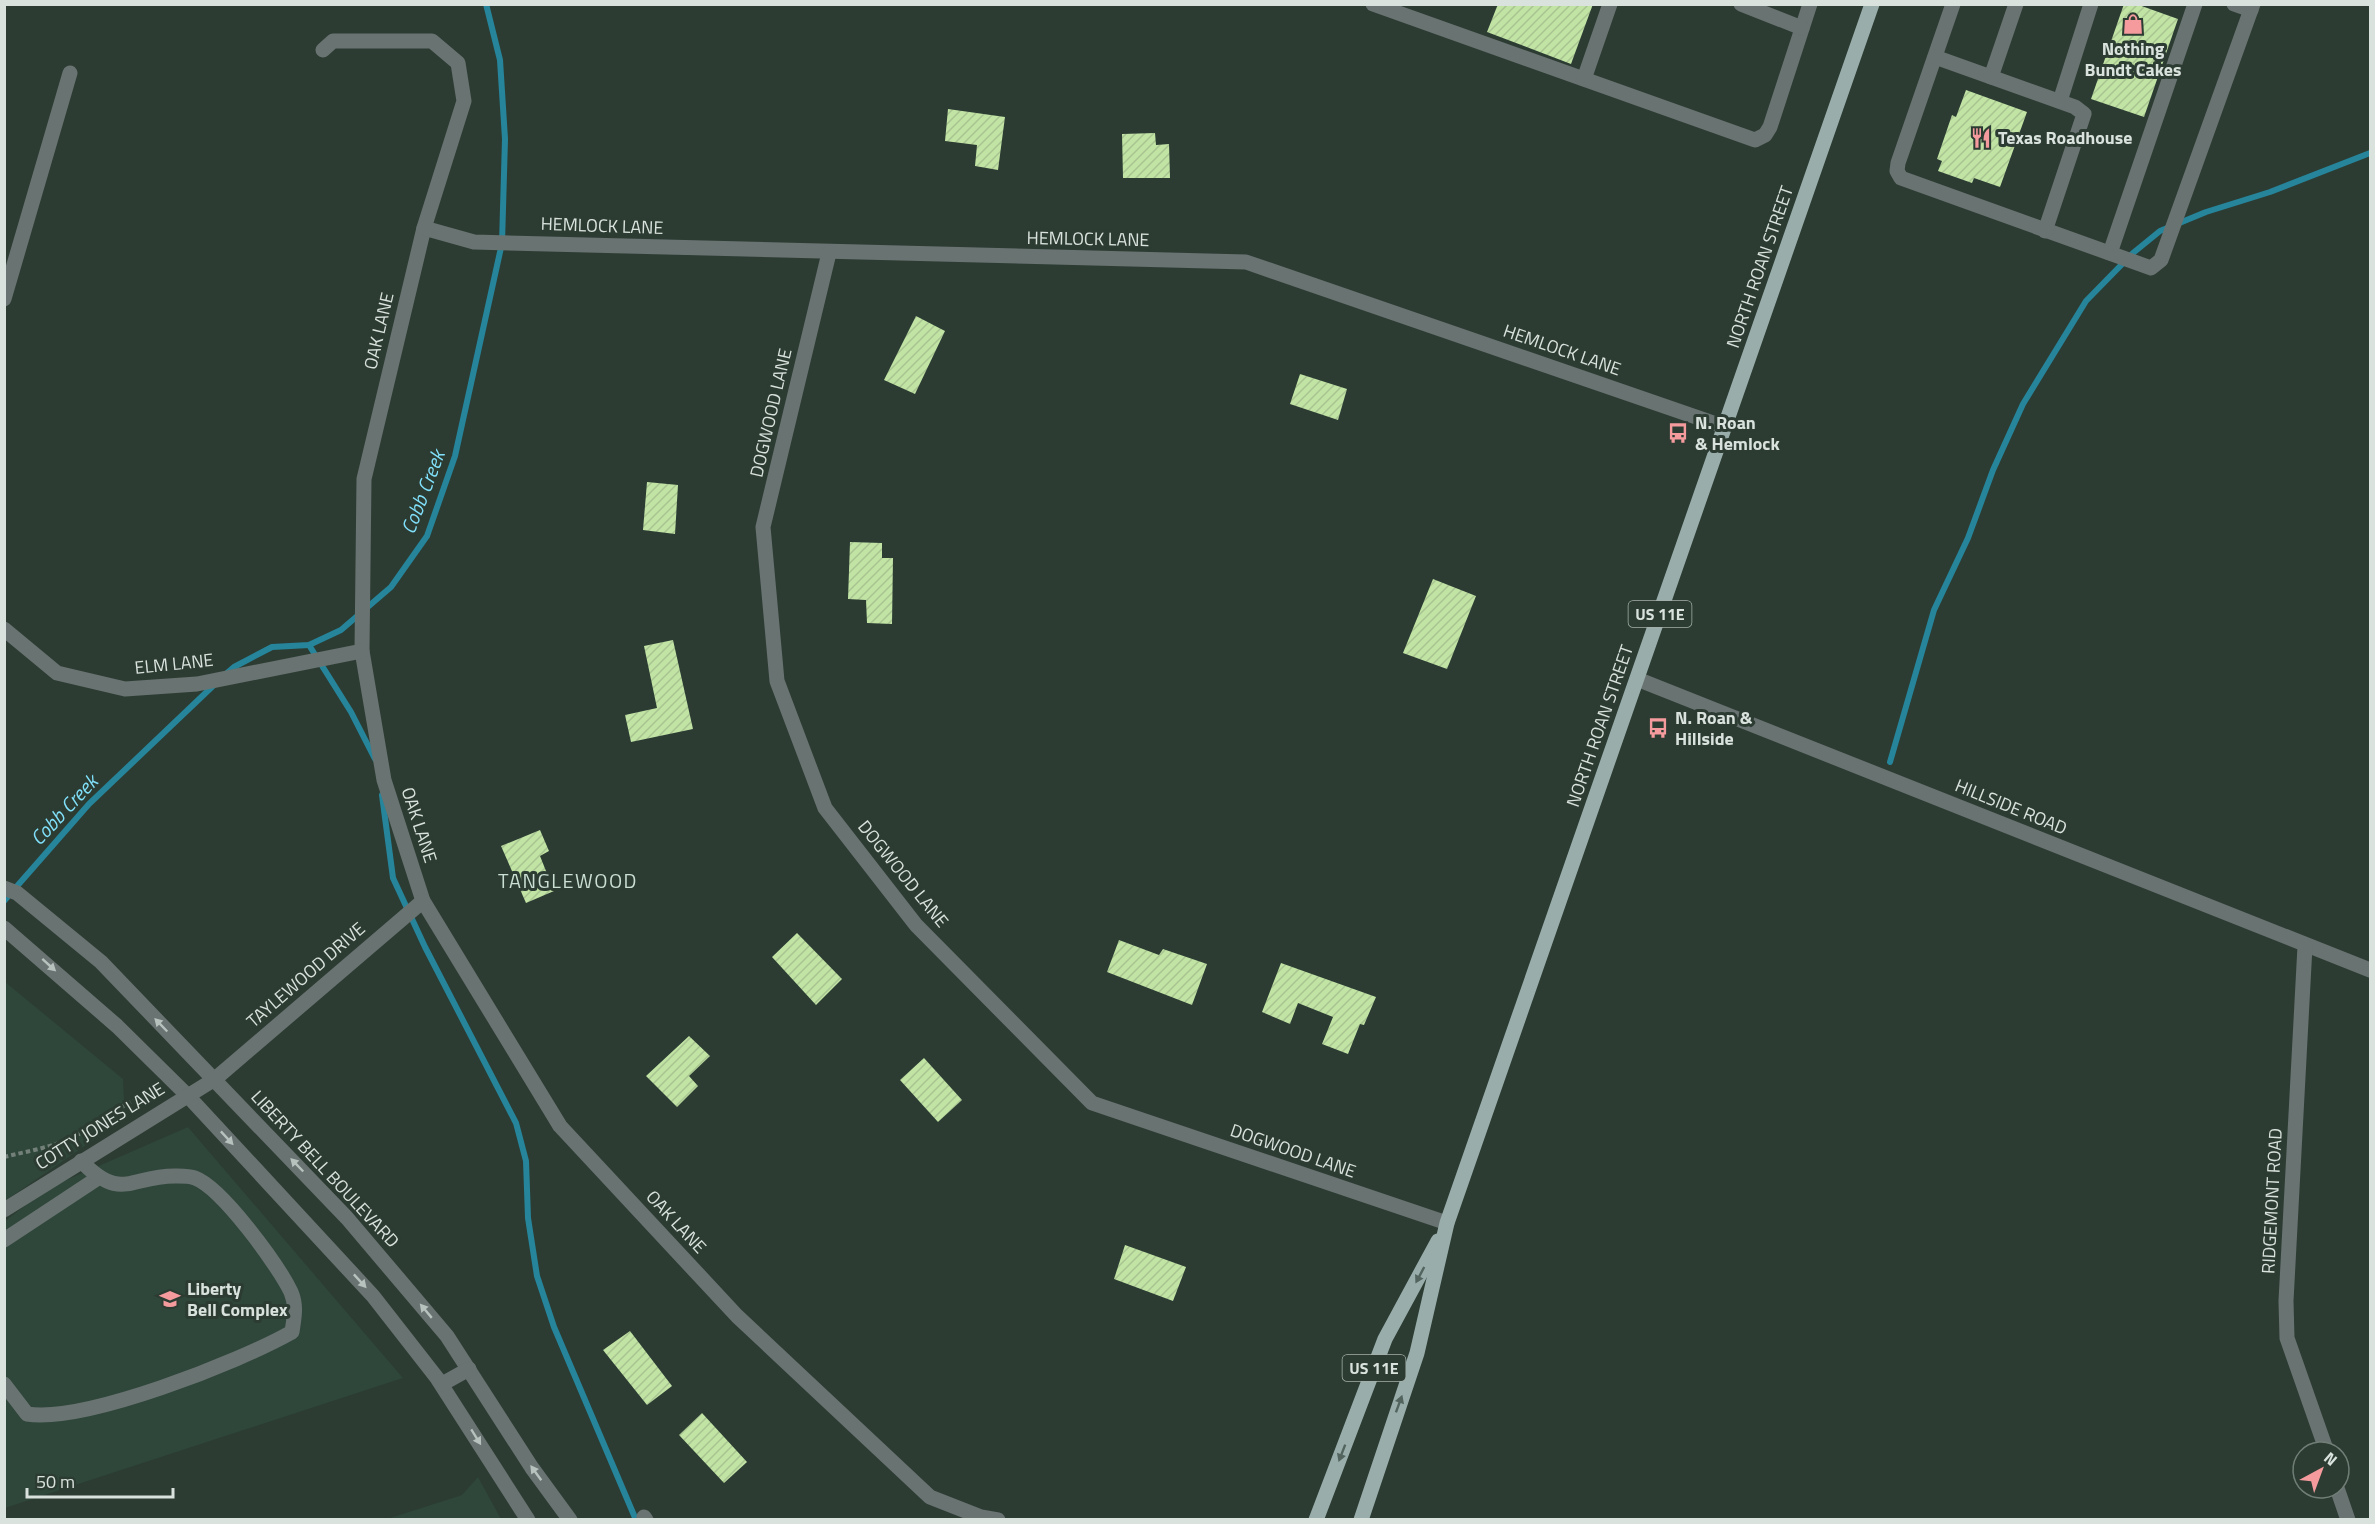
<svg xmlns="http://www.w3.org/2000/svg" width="2375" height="1524" font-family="'Titillium Web',sans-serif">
<defs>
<pattern id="building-hatch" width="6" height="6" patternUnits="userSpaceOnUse" patternTransform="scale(1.5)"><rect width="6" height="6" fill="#c1e4a5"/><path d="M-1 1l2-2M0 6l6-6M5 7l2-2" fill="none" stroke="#a7c491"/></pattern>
</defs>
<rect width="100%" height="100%" fill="#2c3c33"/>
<g fill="#2f463a">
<path d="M4,981L123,1079L125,1118L5,1201Z"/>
<path d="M188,1127L403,1378L5,1508V1221L48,1188Z"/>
<path d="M478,1477L501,1519H387L462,1495Z"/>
</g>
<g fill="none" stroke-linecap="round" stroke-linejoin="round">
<g stroke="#26859b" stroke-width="6">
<path d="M309,645L351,712L375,759"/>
<path d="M227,673L234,667L272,647L309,645L341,630L391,587L427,536L455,456L502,243L505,139L500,60L486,4"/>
<path d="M1890,762L1934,610L1968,538L1993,470L2023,404L2086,301L2133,253L2160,231L2206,212L2270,192L2370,153"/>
<path d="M382,795L393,878L425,947L516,1123L526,1161L528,1218L537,1276L554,1327L636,1520"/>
<path d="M4,901L89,804L215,684"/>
</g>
</g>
<g fill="url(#building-hatch)">
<path d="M1498,4H1593L1571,64L1487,32Z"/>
<path d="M2124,4H2136L2178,19L2144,117L2091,99Z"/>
<path d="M1966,90L2027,112L2000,187L1974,178L1972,183L1938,171L1942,161L1937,159L1952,115L1956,117Z"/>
<path d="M948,109L1005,117L998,170L975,166L977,145L945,141Z"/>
<path d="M1155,133L1156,145L1169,144L1170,178H1123L1122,134Z"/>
<path d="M916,316L945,331L915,394L884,380Z"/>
<path d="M1300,374L1347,389L1338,420L1290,404Z"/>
<path d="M647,482L678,485L675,534L643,530Z"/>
<path d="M850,542L882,543V558H893L892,624L867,623L866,600L848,599Z"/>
<path d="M1433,579L1476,596L1447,669L1403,653Z"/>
<path d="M673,640L693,729L631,742L625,715L657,708L644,646Z"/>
<path d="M540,830L549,851L540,856L554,891L526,903L501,846Z"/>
<path d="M797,933L842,979L816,1005L772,957Z"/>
<path d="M1119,940L1159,955L1163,949L1207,964L1192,1005L1107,972Z"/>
<path d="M1281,963L1376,997L1364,1025L1360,1024L1348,1054L1322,1044L1333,1017L1298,1003L1290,1024L1262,1012Z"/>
<path d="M689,1036L710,1056L689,1076L698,1086L677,1107L646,1076Z"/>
<path d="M924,1058L962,1100L938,1122L900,1080Z"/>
<path d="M1125,1245L1186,1267L1173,1301L1114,1279Z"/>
<path d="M630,1331L672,1386L647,1405L603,1350Z"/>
<path d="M702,1413L747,1462L724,1483L679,1435Z"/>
</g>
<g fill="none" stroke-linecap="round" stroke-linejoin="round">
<path stroke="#738079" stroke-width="4" stroke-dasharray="4.5 3" stroke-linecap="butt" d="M4,1157C28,1151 55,1147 77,1135C98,1123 116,1109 138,1098"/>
<g stroke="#697372" stroke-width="15">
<path d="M1373,4L1755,140L1765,135L1770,127L1810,4"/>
<path d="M1741,4L1802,28"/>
<path d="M1953,4L1898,163L1897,171L1901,178L2151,268L2161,260L2253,4"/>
<path d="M2234,4L2251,10"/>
<path d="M323,50L333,41H432L458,63L464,101L424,228L364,479L362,651L384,780L423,901L560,1126L737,1316L930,1497L981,1517L998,1520"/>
<path d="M1935,57L2075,107L2084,114L2045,231"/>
<path d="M1991,77L2016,4"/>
<path d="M1584,79L1610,4"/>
<path d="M2060,101L2091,4"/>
<path d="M424,228L474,242L1246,262L1725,427"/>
<path d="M829,253L763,527L777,681L825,808L916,925L1092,1103L1447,1223"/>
<path d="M2110,253L2195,4"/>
<path d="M4,299L70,73"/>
<path d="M4,629L57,673L125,689L197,684L362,651"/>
<path d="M1637,679L2370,970"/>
<path d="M4,888L17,893L101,962L347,1218L447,1336L532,1468L570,1520"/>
<path d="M4,928L117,1026L187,1095L373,1296L437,1378L528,1520"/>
<path d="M2305,946L2286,1301L2287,1338L2327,1452"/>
<path d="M4,1210L215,1079L423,901"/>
<path d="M4,1240L98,1178"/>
<path d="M4,1384L27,1414C85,1423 239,1362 292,1332C294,1318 297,1306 291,1292C278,1265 222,1188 195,1178C190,1176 183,1176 177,1176C130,1175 122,1203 81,1161"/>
<path d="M442,1384L469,1369"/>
<path d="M2337,1488L2348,1520"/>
<path d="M644,1517L646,1520"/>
</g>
<g stroke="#99adab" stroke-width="15">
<path d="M1316,1520L1385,1339L1438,1241"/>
<path d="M1361,1520L1417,1353L1447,1223L1872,4"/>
</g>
</g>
<defs><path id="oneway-solid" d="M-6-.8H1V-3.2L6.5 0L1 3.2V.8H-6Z" transform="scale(1.5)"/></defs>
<g fill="#b7c1bd">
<use href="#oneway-solid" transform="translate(49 965) rotate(42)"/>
<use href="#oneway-solid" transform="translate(161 1025) rotate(-134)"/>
<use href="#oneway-solid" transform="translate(227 1138) rotate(47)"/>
<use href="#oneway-solid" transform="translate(297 1165) rotate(-134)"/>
<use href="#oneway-solid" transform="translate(360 1281) rotate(47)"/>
<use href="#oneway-solid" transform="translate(426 1311) rotate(-130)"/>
<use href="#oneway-solid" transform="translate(476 1437) rotate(58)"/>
<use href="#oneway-solid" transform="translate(536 1473) rotate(-126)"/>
</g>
<g fill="#52645d">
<use href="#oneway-solid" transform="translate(1420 1275) rotate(118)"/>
<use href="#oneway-solid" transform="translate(1399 1404) rotate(-70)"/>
<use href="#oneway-solid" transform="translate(1342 1453) rotate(111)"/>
</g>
<defs>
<g id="shop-bare" transform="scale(1.62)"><path d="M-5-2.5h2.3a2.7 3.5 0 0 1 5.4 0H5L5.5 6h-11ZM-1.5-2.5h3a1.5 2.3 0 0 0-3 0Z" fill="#f59b9d" stroke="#2c3c33" stroke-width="2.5" paint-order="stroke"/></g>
<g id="restaurant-bare" transform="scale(1.62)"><path d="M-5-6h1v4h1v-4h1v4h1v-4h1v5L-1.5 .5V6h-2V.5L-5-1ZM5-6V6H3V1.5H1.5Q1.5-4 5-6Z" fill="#f59b9d" stroke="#2c3c33" stroke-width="2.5" paint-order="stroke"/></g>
<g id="bus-bare" transform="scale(1.62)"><path d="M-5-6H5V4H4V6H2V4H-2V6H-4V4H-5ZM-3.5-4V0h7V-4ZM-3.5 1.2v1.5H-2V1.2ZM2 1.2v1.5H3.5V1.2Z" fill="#f59b9d" stroke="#2c3c33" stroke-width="2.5" paint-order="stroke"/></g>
<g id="school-bare" transform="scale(1.62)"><path d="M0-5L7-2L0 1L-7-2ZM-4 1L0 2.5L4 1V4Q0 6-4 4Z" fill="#f59b9d" stroke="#2c3c33" stroke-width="2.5" paint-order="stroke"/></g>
</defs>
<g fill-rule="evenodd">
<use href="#shop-bare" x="2133" y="24"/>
<use href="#restaurant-bare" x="1981" y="138"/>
<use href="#bus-bare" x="1678" y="433"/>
<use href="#bus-bare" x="1658" y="728"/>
<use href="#school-bare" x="170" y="1299"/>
</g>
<g text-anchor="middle" stroke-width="6" stroke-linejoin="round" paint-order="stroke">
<g fill="#2c3c33" stroke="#a5b0aa" stroke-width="1.5">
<rect x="1628.5" y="601" width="63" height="26" rx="4.5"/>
<rect x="1342.5" y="1355" width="63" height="26" rx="4.5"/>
</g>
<g font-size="16" font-weight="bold" fill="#d9e2dd">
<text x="1660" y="620">US 11E</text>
<text x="1374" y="1374">US 11E</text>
</g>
<g font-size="18" font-weight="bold" fill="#d9e2dd" stroke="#2c3c33" text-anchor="start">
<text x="2133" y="55" text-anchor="middle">Nothing<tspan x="2133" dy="21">Bundt Cakes</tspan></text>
<text x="1998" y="144">Texas Roadhouse</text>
<text x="1695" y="429">N. Roan<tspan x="1695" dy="21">&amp; Hemlock</tspan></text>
<text x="1675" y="724">N. Roan &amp;<tspan x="1675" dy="21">Hillside</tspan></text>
<text x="187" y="1295">Liberty<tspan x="187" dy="21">Bell Complex</tspan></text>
</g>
<g font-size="18" fill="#d9e2dd" stroke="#2c3c33">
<text transform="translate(602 226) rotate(2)" y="6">HEMLOCK LANE</text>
<text transform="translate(1088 239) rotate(1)" y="6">HEMLOCK LANE</text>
<text transform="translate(1760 267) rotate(-71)" y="6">NORTH ROAN STREET</text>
<text transform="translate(379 331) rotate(-77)" y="6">OAK LANE</text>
<text transform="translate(1562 350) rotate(19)" y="6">HEMLOCK LANE</text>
<text transform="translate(771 413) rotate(-77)" y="6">DOGWOOD LANE</text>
<text transform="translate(174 664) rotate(-6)" y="6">ELM LANE</text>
<text transform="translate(1600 726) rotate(-71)" y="6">NORTH ROAN STREET</text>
<text transform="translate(2011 807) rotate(22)" y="6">HILLSIDE ROAD</text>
<text transform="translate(419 825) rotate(72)" y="6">OAK LANE</text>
<text transform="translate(903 874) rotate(51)" y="6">DOGWOOD LANE</text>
<text transform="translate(306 975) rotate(-41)" y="6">TAYLEWOOD DRIVE</text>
<text transform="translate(100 1126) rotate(-32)" y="6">COTTY JONES LANE</text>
<text transform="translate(1293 1151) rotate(19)" y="6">DOGWOOD LANE</text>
<text transform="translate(325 1169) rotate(47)" y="6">LIBERTY BELL BOULEVARD</text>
<text transform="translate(2272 1201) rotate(-87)" y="6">RIDGEMONT ROAD</text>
<text transform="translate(676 1222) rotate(47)" y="6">OAK LANE</text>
</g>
<g font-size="20" font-style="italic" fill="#80dff9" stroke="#2c3c33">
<text transform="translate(423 492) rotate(-69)" y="7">Cobb Creek</text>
<text transform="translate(64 810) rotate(-47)" y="7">Cobb Creek</text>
</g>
<g font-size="20" letter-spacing="1.5" fill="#cbdfd3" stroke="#2c3c33">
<text x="568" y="888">TANGLEWOOD</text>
</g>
</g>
<rect width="2375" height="1524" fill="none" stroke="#d9e2dd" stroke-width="12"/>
<g transform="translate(2321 1470) rotate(41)"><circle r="28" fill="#2c3c33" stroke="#717e77" stroke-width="1.5"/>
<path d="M0-4.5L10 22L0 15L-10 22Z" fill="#f59b9d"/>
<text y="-9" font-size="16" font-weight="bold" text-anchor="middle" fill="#d9e2dd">N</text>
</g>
<path d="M27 1488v9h146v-9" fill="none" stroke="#d9e2dd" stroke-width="3"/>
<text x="36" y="1488" font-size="18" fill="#d9e2dd" stroke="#2c3c33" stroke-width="4.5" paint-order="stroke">50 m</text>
</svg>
